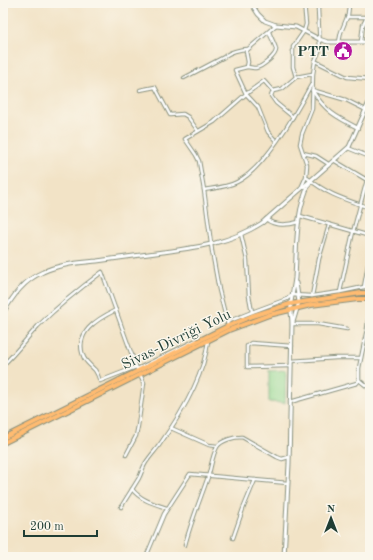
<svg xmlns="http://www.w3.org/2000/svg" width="373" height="560" font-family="'Old Standard TT',serif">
<rect width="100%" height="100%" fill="#fbf7ec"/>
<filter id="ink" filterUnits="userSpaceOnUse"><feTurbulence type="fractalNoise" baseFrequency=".025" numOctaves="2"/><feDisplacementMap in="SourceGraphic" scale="8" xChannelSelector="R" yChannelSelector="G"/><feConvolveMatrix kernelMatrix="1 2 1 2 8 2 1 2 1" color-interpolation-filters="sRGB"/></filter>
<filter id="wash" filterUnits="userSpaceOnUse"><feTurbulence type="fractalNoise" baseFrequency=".012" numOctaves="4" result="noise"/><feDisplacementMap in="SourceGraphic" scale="16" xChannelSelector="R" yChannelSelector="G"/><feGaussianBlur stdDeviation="0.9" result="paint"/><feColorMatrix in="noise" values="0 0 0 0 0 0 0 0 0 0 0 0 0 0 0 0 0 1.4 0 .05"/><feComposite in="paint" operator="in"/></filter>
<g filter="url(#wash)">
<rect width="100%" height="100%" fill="#f2e3c6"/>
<path fill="#93d68e" stroke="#598a61" d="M286,370L285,403L269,402V371Z"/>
</g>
<g filter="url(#ink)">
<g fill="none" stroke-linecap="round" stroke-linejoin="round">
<g stroke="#88907d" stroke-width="4.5">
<g id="minor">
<path d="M347,17H367"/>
<path d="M276,25L246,51L248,62L247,67L235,70L246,94L258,107L268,132L276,141"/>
<path d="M339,42L341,32L348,15L349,6"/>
<path d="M361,42L363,25L369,13L370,3"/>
<path d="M315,61L347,77L370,79"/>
<path d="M247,67C249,67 253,68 256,68C262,67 277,55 276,49C276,47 270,35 269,32"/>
<path d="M296,77L293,67V47L304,31L306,24L304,3"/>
<path d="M184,78L224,57C229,52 240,49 248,49"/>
<path d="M140,90L155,87L170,115L183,114L188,117L198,131"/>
<path d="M312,90L346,100L370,112"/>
<path d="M312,90C325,111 336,117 358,128"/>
<path d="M293,117L276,103L271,96L273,91L282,89L296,77L312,74"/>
<path d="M348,148L370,157"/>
<path d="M303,153L316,156L330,165"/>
<path d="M335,161L367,180"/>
<path d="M306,177C328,195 344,199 370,208"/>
<path d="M301,188L306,177L307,165L300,144L302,134L312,109L313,74L315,61L320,49L318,9L320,3"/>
<path d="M204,190C216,188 227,187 237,182C265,168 296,113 311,85"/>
<path d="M300,216L370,236"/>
<path d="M266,219C275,227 288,225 299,222"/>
<path d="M241,234L247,260L249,296L252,312"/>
<path d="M364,287L370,254"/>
<path d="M340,292L353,232L368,176L370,173"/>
<path d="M312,296L319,259L329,225"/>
<path d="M116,310C97,319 73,333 84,358C87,363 91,366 95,370C97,373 99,378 100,381L136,367"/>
<path d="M227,322L252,312L287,299L292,295L312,296L340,292L364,287H370"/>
<path d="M292,324H318L347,329"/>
<path d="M228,326L219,290L212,251L204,190L199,161L196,155L185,139L214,122L246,94L264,81L273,91"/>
<path d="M291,361L336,358H361"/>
<path d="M3,365C16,353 26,339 38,326C58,306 79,289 102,272L137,369L196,340"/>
<path d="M291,366L247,367V346L251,343L292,346"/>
<path d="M359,380L370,389"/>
<path d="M290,402L357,383L359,380V368L367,329L370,304"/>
<path d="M171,428L209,445L217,446"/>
<path d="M126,455L136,436L138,426L144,383L140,374"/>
<path d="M132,489C140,500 155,504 167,508"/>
<path d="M121,507C127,497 133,488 139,478C142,472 143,466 147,461C151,455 156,450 160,444C180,416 204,377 208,341"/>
<path d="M233,538L243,509L255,480"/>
<path d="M185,545C191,522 200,500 208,477C211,468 212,456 217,447C221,440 235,437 242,437L277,457L282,459L289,457"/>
<path d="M146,557L164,514L190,474L288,483"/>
</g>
</g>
<g stroke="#88907d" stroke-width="5">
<g id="tertiary">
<path d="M251,3L258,14L265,21L276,25L296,27L319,39L328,42H370"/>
<path d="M3,313C13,296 24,280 43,272C59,264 79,263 97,261C119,258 141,255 163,252C200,247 230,243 262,223L349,147L370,100"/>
<path d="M293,322L299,302L296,283"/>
<path d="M284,557L289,464L292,324C292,317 290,309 291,303C292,294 294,287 295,278C297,246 295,212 310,182"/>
</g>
</g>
<g stroke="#88907d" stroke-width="6">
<g id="primary">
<path d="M3,438L228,326L252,316L290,304L361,293H370"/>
<path d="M3,443L229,330L269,315L311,305L358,299H370"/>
</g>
</g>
<use href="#minor" stroke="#fff" stroke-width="2.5"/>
<use href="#tertiary" stroke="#fff" stroke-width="3"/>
<use href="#primary" stroke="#ffbb71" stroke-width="4"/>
</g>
</g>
<defs>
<g id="civic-disc" transform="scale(1)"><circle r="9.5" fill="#b5179e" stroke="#fbf7ec"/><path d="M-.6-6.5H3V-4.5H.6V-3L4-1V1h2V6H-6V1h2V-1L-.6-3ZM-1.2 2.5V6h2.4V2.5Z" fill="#fff"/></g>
</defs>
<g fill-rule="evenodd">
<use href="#civic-disc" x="343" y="51"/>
</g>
<g text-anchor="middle" stroke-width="3" stroke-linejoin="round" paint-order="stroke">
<g font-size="15" font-weight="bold" fill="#1f3d34" stroke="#fbf7ec" text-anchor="end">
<text x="329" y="56">PTT</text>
</g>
<g font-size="15" fill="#1f3d34" stroke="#fbf7ec">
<text transform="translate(176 339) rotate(-26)" y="5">Sivas-Divriği Yolu</text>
</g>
</g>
<rect width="373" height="560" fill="none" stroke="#fbf7ec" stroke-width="16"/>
<g transform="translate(331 518)" stroke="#fbf7ec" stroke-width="3" paint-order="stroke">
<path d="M0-3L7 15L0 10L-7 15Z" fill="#1f3d34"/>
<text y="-6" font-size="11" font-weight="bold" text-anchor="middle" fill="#1f3d34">N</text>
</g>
<path d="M24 530v6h73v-6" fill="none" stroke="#1f3d34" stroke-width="2"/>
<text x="30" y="530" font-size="12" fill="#1f3d34" stroke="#fbf7ec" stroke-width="3" paint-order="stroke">200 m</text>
</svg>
